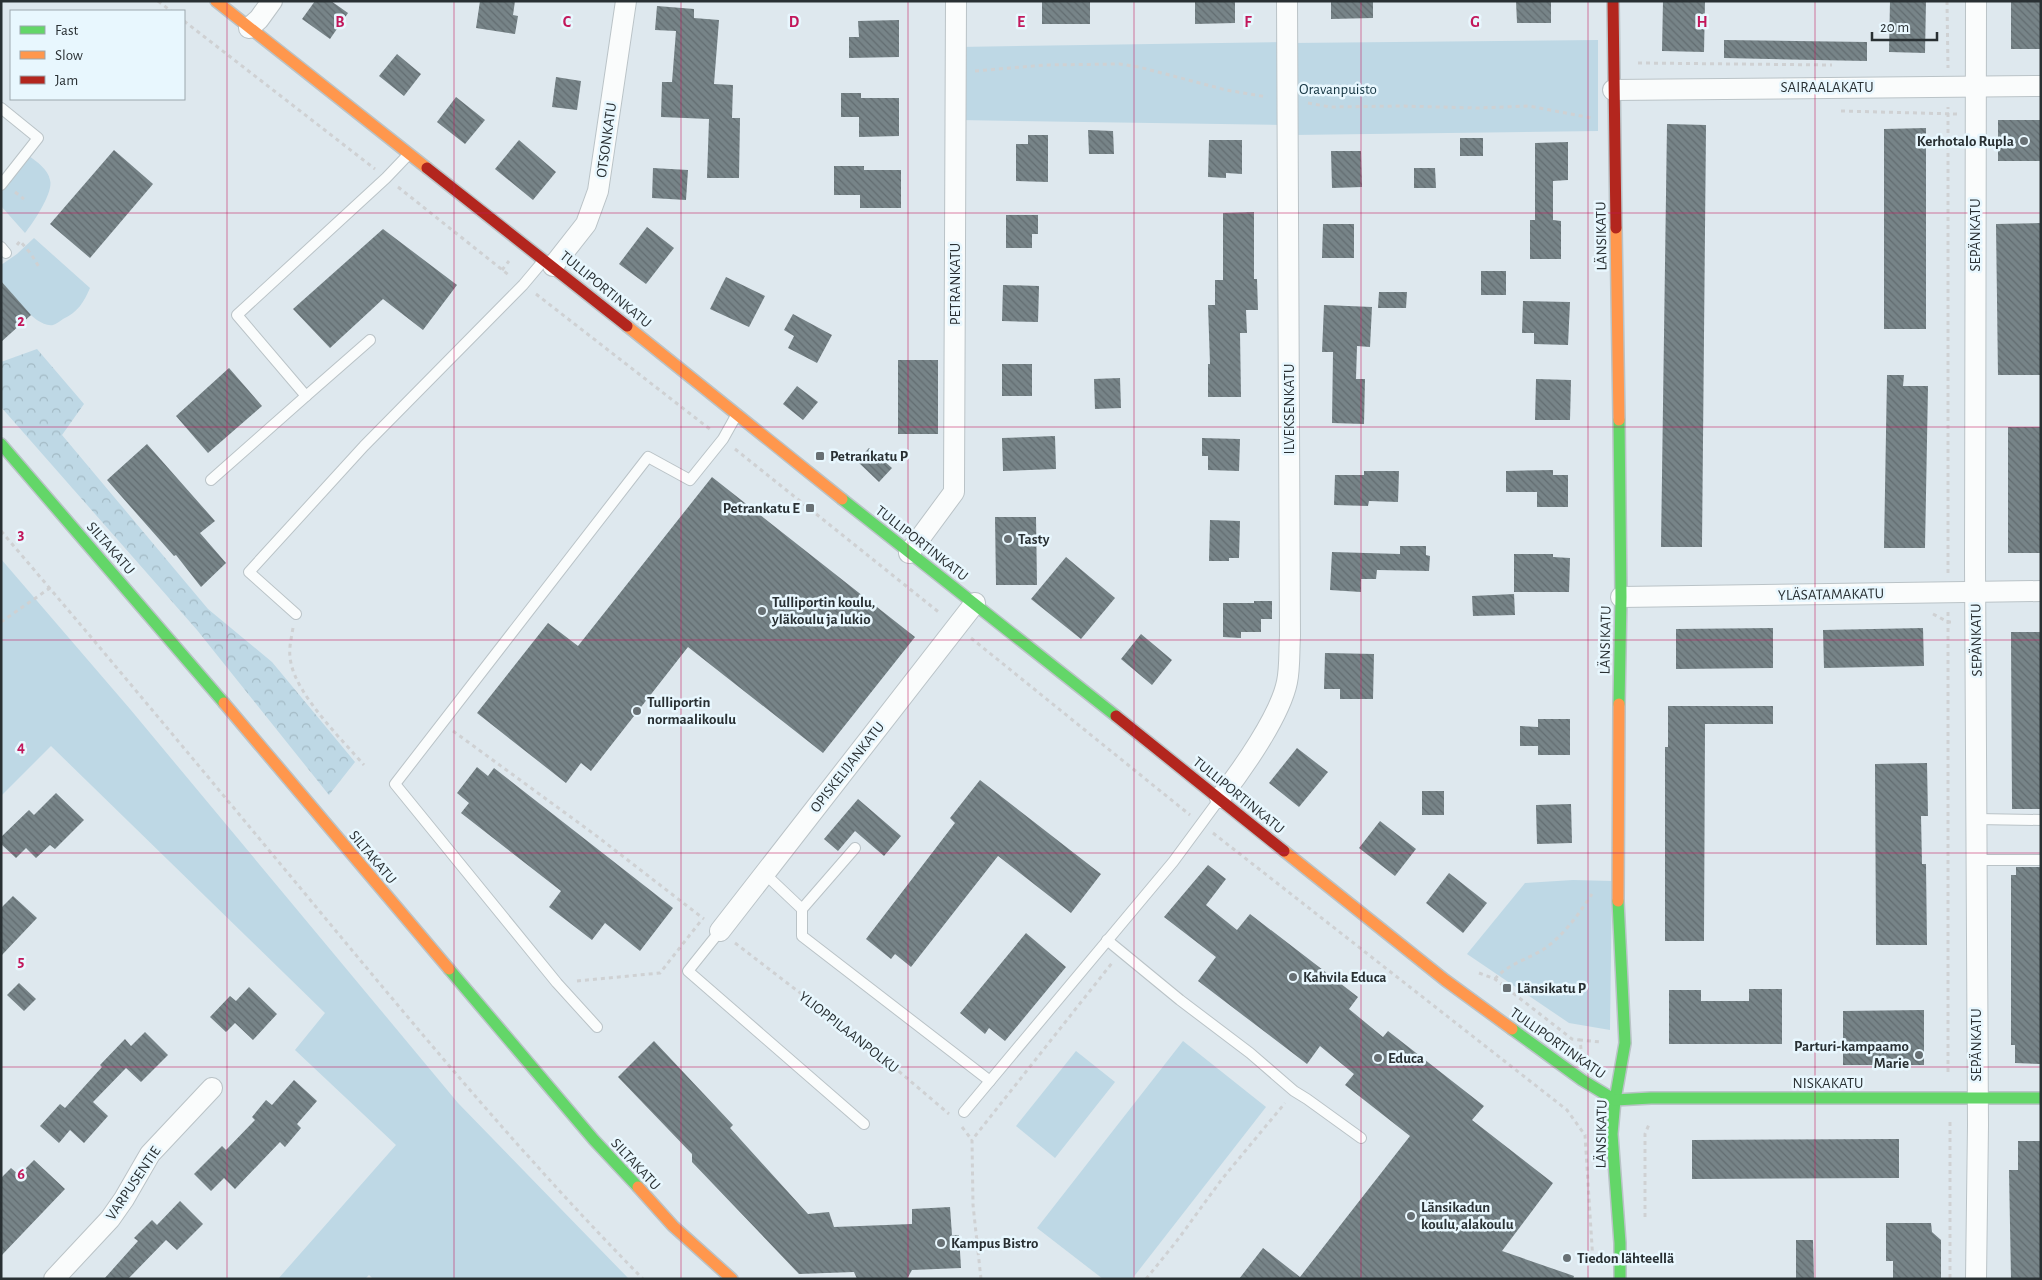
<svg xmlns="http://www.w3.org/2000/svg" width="2042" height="1280" font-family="'Alegreya Sans',sans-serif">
<defs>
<pattern id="forest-crowns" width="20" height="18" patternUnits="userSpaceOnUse" patternTransform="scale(1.25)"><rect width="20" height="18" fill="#bed8e5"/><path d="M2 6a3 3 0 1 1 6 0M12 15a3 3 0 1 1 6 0" fill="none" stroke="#a3bac5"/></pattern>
<pattern id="building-back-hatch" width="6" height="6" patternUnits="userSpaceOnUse" patternTransform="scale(1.25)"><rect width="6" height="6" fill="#778488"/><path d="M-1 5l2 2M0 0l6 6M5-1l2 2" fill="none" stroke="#626c70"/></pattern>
</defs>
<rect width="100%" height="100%" fill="#dee8ee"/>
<path fill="url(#forest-crowns)" d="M37,349L84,404L62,435L208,609L272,662L355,762L329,795L197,630L1,407V362Z"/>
<g fill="#bed8e5">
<path d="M1598,40V131L1292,135L1291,43Z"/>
<path d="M1285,42L1286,125L958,120V47Z"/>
<path d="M29,156C37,162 48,169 50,180C54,192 33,223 25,233L1,206V193Z"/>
<path d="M34,238L90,288C84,302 78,312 63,319C60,321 56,324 53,325C35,328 12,293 1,281V265L17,254Z"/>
<path d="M1,559L130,709L458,1103L629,1279H373L369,1275L365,1279H278L396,1145L295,1050L325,1013L51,746L1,796Z"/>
<path d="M1573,880L1612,881L1610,1030L1569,1023L1467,954L1525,883Z"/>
<path d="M1183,1041L1266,1107L1132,1279H1103L1037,1228Z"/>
<path d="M1076,1051L1115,1082L1055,1158L1016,1126Z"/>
</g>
<g fill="url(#building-back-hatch)">
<path d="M315,1H331L348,13L330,39L302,19Z"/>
<path d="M480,1H515L513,15L518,16L515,34L476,28Z"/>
<rect x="1042" y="1" width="48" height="23"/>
<path d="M1195,1H1235V23L1195,24Z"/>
<path d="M1331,1H1373V18L1331,19Z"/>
<path d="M1516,1H1551V23H1517Z"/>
<path d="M1663,1H1705L1704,52L1662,51Z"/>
<path d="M1890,1H1926L1925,53L1889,52Z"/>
<rect x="2011" y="1" width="30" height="48"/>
<path d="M657,6L694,9V18L719,20L714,84L733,85L732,118H740L739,178H707L709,119L661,117L662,82H672L676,31L655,30Z"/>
<path d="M899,20V57L849,58V37H859L858,21Z"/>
<path d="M1724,40L1867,42V61L1724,58Z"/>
<path d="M397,54L421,74L404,96L379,76Z"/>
<path d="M556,77L581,81L577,110L552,107Z"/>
<path d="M841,93H861V98H899V136L859,137V117H841Z"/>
<path d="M456,97L485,120L465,144L437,122Z"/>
<rect x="1998" y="120" width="43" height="41"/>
<path d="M1667,124L1706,125L1702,547H1661Z"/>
<path d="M1926,128V329H1884V129Z"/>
<path d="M1088,130L1113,131L1114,154H1089Z"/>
<path d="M1028,135H1048V182L1016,181V144H1028Z"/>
<rect x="1460" y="138" width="23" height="18"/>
<path d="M519,140L556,172L533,200L495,169Z"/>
<path d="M1209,140H1242V174L1226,173V178L1208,177Z"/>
<path d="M1568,142V180L1553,181V220L1561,221V259H1530V220H1535V143Z"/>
<path d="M114,150L153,184L90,258L50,224Z"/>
<path d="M1331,151H1361L1362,187L1332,188Z"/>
<path d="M834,166H864V170H901V208H860V195H834Z"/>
<path d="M653,168L688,170L686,200L652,198Z"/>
<path d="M1414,168H1435L1436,188H1414Z"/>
<path d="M1254,212V279H1257L1258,310H1246L1247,333H1240L1241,397H1208V364H1210L1208,305H1215V280H1223V213Z"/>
<path d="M1006,215H1038V234H1032V248H1006Z"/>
<path d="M2041,223V375H1998L1996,224Z"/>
<path d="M1323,224H1354V258H1322Z"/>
<path d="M647,227L674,248L646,284L619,264Z"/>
<path d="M383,229L457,285L423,330L383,299L330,348L293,309Z"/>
<rect x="1481" y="271" width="25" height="24"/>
<path d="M726,277L765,296L749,327L710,309Z"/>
<path d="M1,281L31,315L1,342Z"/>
<path d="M1003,285L1039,286L1038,322L1002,321Z"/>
<path d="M1379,292H1407L1406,308H1378Z"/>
<path d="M1523,301L1570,302L1568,345L1534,344V333H1522Z"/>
<path d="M1324,305L1372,307L1370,347L1357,346L1356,379H1365L1364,424L1332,423L1333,352H1322Z"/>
<path d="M793,314L832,335L817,363L788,348L794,336L784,330Z"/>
<rect x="898" y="360" width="40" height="74"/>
<rect x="1002" y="364" width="30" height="32"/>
<path d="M229,368L262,406L208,453L176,416Z"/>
<path d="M1887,375H1904L1903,386H1928L1925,548H1884Z"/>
<path d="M1120,378L1121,408L1095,409L1094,379Z"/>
<path d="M1536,379L1571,380L1570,420H1535Z"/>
<path d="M797,386L818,402L803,420L783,404Z"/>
<rect x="2008" y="427" width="33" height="126"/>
<path d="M1055,436L1056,469L1003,471L1002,438Z"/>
<path d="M1202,438L1240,439L1239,471L1208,470V456H1202Z"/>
<path d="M147,444L215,521L200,533L226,563L201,587L176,555L174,556L107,480Z"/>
<path d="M869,448L892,468L879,482L857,461Z"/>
<path d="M1553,470V475H1568V507H1537V492H1506V471Z"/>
<path d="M1364,471H1399L1398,502L1369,501L1368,506L1334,505L1335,475H1364Z"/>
<path d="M712,477L915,637L823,753L688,647L591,771L581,763L566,783L477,713L548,623L578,646Z"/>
<path d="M995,517H1036L1037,585H996Z"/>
<path d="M1210,520L1240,521L1239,558H1229V561H1209Z"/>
<path d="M1400,546H1426V555L1430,556L1429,571L1377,570L1376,579H1361V592L1330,590L1332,552L1400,554Z"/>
<path d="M1514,554H1553V557L1570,558L1569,592H1514Z"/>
<path d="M1066,557L1115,598L1081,639L1031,599Z"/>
<path d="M1514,594L1515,615L1473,616L1472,596Z"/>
<path d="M1254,601H1272V619H1261V632H1241V638L1223,637V603H1254Z"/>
<path d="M1773,628V668L1676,669V629Z"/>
<path d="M1923,628L1924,666L1824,668L1823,630Z"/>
<path d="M2011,632H2041V809H2012Z"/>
<path d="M1141,634L1172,660L1152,685L1121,659Z"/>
<path d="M1325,653L1374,654L1373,699H1340V689H1324Z"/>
<path d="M1668,706H1773V724H1705L1704,941H1665V747H1668Z"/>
<path d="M1538,719H1570V755H1538V746H1520V726L1538,727Z"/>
<path d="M1297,748L1328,772L1299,807L1269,783Z"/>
<path d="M1927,763L1928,816H1921L1922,864H1926L1927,945H1876L1875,764Z"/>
<path d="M477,767L488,776L494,768L673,908L640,951L605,923L592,940L549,907L561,891L461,813L469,803L457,793Z"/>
<path d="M980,780L1101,874L1071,913L998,856L911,967L895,954L891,959L866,939L955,823L950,818Z"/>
<rect x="1422" y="791" width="22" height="24"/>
<path d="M56,793L84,820L55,849L50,845L36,858L26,848L16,858L1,844V837L29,810L34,815Z"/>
<path d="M858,799L901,836L884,856L855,831L838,851L824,839Z"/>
<path d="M1571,804L1572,843L1537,844L1536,805Z"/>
<path d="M1380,821L1416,849L1395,876L1359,848Z"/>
<path d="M1208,865L1226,879L1206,905L1237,930L1250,914L1358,997L1349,1009L1383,1037L1388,1031L1484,1106L1472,1120L1553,1183L1502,1251L1574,1276L1573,1279H1239L1263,1248L1300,1277L1410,1136L1345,1085L1354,1074L1320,1046L1307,1064L1198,981L1216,957L1164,917Z"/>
<path d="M2016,867H2041V1064L2015,1063V1045H2011V875H2016Z"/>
<path d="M1449,873L1487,903L1463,933L1426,903Z"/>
<path d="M13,896L37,918L1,956V908Z"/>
<path d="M1026,933L1066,967L1005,1041L989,1028L985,1034L960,1013Z"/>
<path d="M19,983L36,999L24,1011L7,995Z"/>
<path d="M249,987L277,1014L253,1040L235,1023L226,1032L210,1017L230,996L236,1001Z"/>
<path d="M1749,989H1782V1044H1669V990H1701V1001H1749Z"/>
<path d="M1924,1010V1065H1843V1011Z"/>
<path d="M145,1032L168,1055L141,1082L126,1068L93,1102L108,1116L84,1143L70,1130L59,1143L40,1126L60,1104L65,1108L102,1067L100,1065L125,1039L131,1046Z"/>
<path d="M654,1041L733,1125L730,1128L808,1214L829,1212L834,1227L912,1224V1209L950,1207L952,1235H959L961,1268L912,1270L907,1279H857L854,1272L799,1274L692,1162V1154L618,1077Z"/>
<path d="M294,1080L317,1101L297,1124L301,1128L285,1147L280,1142L235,1189L224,1178L211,1191L194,1174L222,1146L226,1150L255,1120L252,1117L266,1100L272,1105Z"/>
<path d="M1899,1139V1178L1692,1179V1140Z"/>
<path d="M2018,1141H2041V1279H2011L2009,1170H2018Z"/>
<path d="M34,1160L65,1189L1,1256V1178L11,1168L19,1175Z"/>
<path d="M180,1201L203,1224L177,1250L166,1240L128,1279H104L138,1241L134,1238L152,1220L157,1225Z"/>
<path d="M1886,1223H1931L1932,1232L1941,1240V1279H1893V1261H1886Z"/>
<path d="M1796,1240H1813L1814,1279H1796Z"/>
</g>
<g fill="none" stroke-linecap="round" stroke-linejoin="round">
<g stroke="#bac3c7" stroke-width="12">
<g id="lane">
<path d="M1,108L38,138L1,185"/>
<path d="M1,247L6,253"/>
<path d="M306,396L370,340"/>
<path d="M211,480L306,396L237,315L386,178L408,155"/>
<path d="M296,614L249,572L364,446L523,285L544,260"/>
<path d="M1977,819L2041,820"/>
<path d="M855,848L802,909V936L990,1081"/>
<path d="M1976,860H2041"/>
<path d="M764,873L802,909"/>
<path d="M720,931L688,971L864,1124"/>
<path d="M1107,940L1180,1000L1250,1053L1294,1091L1307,1099L1361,1138"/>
<path d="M597,1027L557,983L395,784L648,457L690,480L723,439L737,414"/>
<path d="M964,1112L1173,862L1218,801"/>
</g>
</g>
<g stroke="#bac3c7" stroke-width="22">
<g id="street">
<path d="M1976,1L1975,564L1978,1125L1976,1279"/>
<path d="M249,28L259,19L272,1"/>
<path d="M1613,90L2041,86"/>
<path d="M553,266L586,224L598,191L626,1"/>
<path d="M909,553L954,492L956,1"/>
<path d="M1621,597L2041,591"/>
<path d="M1220,798C1242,770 1280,716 1287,682C1290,668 1289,651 1290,636L1287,1"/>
<path d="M720,931L975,603"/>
<path d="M54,1279L110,1219L124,1199L150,1154L212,1088"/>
</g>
</g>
<g stroke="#bac3c7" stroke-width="14">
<g id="fast">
<path d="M1619,420L1621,597L1619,704"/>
<path d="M1,444L224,703"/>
<path d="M842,499L1116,716"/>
<path d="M1618,901L1625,1043L1615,1100L1612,1134L1620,1243V1279"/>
<path d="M449,969L594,1140L638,1187"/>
<path d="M1512,1029L1582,1080L1615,1100"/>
<path d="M1615,1100L1651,1098H2041"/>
</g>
</g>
<g stroke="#bac3c7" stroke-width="14">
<g id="slow">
<path d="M216,1L427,168"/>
<path d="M1616,228L1619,420"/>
<path d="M627,326L842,499"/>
<path d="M224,703L449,969"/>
<path d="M1284,851L1445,980L1512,1029"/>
<path d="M1618,901L1619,704"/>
<path d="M638,1187L673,1226L732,1279"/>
</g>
</g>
<g stroke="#bac3c7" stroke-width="14">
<g id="jam">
<path d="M1613,1L1616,228"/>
<path d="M427,168L627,326"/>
<path d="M1116,716L1284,851"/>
</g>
</g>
<g stroke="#cfd1d3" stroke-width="3" stroke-dasharray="4 4" stroke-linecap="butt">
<path d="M158,1L171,11"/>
<path d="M1947,1L1948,68"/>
<path d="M184,21L375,169"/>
<path d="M1638,63L1832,65"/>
<path d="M975,71L1045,65L1120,64L1139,67L1226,90L1267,97"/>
<path d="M1308,103L1330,107L1401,106L1477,108L1529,106L1592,118"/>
<path d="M1841,111L1957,114"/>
<path d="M398,187L510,276"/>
<path d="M15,192L24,199"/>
<path d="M17,245L20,241L31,254L39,267"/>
<path d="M502,270L509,261"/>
<path d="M536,294L711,430"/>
<path d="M735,449L941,614"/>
<path d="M1,531C101,648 199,766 297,884C409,1019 520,1154 643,1279"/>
<path d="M1948,573V107"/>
<path d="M1948,612V1076"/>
<path d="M1933,614L1948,622H1955"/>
<path d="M1,622L50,588"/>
<path d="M293,628C291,640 288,651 291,663C297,695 342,740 364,765"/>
<path d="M971,638L1190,815"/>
<path d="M453,731L594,834L704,919"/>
<path d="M1213,833L1567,1110L1585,1135L1593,1262"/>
<path d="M735,943L868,1045L949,1114"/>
<path d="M1479,973L1495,979L1572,1039L1580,1040"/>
<path d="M1495,979C1506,965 1528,959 1544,949C1564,935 1579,914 1592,894"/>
<path d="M577,981L660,973L700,922"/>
<path d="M1581,1049L1580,1040L1601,1042"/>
<path d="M1950,1122V1279"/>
<path d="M962,1127L972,1140"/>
<path d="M1645,1217V1134L1650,1122"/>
<path d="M981,1279L973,1205L972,1140L1112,963"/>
<path d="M1146,1279L1176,1242L1222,1179L1285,1103"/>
</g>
<use href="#lane" stroke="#fafcfc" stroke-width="10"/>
<use href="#street" stroke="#fafcfc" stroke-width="20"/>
<use href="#fast" stroke="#63d668" stroke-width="11"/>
<use href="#slow" stroke="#ff974d" stroke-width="11"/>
<use href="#jam" stroke="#b3261e" stroke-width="11"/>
</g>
<path fill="none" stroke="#c2185b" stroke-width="1" stroke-opacity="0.55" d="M227,1V1279M454,1V1279M681,1V1279M908,1V1279M1134,1V1279M1361,1V1279M1588,1V1279M1815,1V1279M1,213H2041M1,427H2041M1,640H2041M1,853H2041M1,1067H2041"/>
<g fill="#687074" stroke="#e8f7fe" stroke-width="2">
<circle cx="2024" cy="141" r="5"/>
<rect x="815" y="451" width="10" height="10" rx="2.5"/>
<rect x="805" y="503" width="10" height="10" rx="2.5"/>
<circle cx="1008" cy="539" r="5"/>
<circle cx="762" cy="611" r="5"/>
<circle cx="637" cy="711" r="5"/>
<circle cx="1293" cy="977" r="5"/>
<rect x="1502" y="983" width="10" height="10" rx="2.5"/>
<circle cx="1919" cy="1055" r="5"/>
<circle cx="1378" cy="1058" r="5"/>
<circle cx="1411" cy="1216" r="5"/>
<circle cx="941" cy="1243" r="5"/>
<circle cx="1567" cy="1258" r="5"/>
</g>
<g text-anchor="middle" stroke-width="5" stroke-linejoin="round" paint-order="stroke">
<g font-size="15" fill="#293033" stroke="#e8f7fe">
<text x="1827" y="92">SAIRAALAKATU</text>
<text transform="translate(606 140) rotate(-82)" y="5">OTSONKATU</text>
<text transform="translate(1975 235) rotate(-90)" y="5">SEPÄNKATU</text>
<text transform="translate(1601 236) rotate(-91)" y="5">LÄNSIKATU</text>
<text transform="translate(955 284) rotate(-90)" y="5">PETRANKATU</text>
<text transform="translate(606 289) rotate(39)" y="5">TULLIPORTINKATU</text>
<text transform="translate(1289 409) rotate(-90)" y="5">ILVEKSENKATU</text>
<text transform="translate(922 543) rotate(38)" y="5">TULLIPORTINKATU</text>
<text transform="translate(111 548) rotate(49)" y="5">SILTAKATU</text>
<text transform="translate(1831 594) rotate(-1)" y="5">YLÄSATAMAKATU</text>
<text transform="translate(1605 640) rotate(-89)" y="5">LÄNSIKATU</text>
<text transform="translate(1976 640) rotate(-91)" y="5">SEPÄNKATU</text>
<text transform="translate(847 767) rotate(-52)" y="5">OPISKELIJANKATU</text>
<text transform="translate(1239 795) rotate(39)" y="5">TULLIPORTINKATU</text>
<text transform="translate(373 857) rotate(50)" y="5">SILTAKATU</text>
<text transform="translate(849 1032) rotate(38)" y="5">YLIOPPILAANPOLKU</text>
<text transform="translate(1558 1043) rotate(35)" y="5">TULLIPORTINKATU</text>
<text transform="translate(1976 1045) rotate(-90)" y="5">SEPÄNKATU</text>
<text x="1828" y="1088">NISKAKATU</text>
<text transform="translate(1601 1134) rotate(-89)" y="5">LÄNSIKATU</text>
<text transform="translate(636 1164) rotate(47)" y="5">SILTAKATU</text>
<text transform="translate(133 1183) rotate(-56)" y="5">VARPUSENTIE</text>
</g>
<g font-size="15" fill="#143441" stroke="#e8f7fe">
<text x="1338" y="94">Oravanpuisto</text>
</g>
<g font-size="15" font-weight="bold" fill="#293033" stroke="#e8f7fe" text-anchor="start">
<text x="2014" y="146" text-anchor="end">Kerhotalo Rupla</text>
<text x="830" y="461">Petrankatu P</text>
<text x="800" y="513" text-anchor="end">Petrankatu E</text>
<text x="1018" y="544">Tasty</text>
<text x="772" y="607">Tulliportin koulu,<tspan x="772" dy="17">yläkoulu ja lukio</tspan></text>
<text x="647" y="707">Tulliportin<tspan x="647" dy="17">normaalikoulu</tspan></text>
<text x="1303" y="982">Kahvila Educa</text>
<text x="1517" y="993">Länsikatu P</text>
<text x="1909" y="1051" text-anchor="end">Parturi-kampaamo<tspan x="1909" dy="17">Marie</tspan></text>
<text x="1388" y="1063">Educa</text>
<text x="1421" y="1212">Länsikadun<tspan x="1421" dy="17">koulu, alakoulu</tspan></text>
<text x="951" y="1248">Kampus Bistro</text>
<text x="1577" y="1263">Tiedon lähteellä</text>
</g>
</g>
<g font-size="16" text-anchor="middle" font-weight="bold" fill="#c2185b" stroke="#e8f7fe" stroke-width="5" stroke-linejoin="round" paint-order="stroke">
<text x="340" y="27">B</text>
<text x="567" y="27">C</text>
<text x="794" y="27">D</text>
<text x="1021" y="27">E</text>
<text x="1248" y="27">F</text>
<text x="1475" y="27">G</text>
<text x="1702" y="27">H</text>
<text x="21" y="326">2</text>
<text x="21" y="539">3</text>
<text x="21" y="752">4</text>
<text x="21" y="966">5</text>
<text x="21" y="1179">6</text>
</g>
<rect width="2042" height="1280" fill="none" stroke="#293033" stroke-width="5"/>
<rect x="10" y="10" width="175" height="90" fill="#e8f7fe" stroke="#9ca7ad"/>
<rect x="20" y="26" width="25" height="8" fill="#63d668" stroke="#9ca7ad"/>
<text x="55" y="35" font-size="15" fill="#293033">Fast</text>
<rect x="20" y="51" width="25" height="8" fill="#ff974d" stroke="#9ca7ad"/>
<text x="55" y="60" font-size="15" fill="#293033">Slow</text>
<rect x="20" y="76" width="25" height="8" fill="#b3261e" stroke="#9ca7ad"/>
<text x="55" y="85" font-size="15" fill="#293033">Jam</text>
<path d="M1872 32v8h65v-8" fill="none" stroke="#293033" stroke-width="2.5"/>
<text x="1880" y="32" font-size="15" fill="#293033" stroke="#e8f7fe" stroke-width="4" paint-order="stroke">20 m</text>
</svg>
